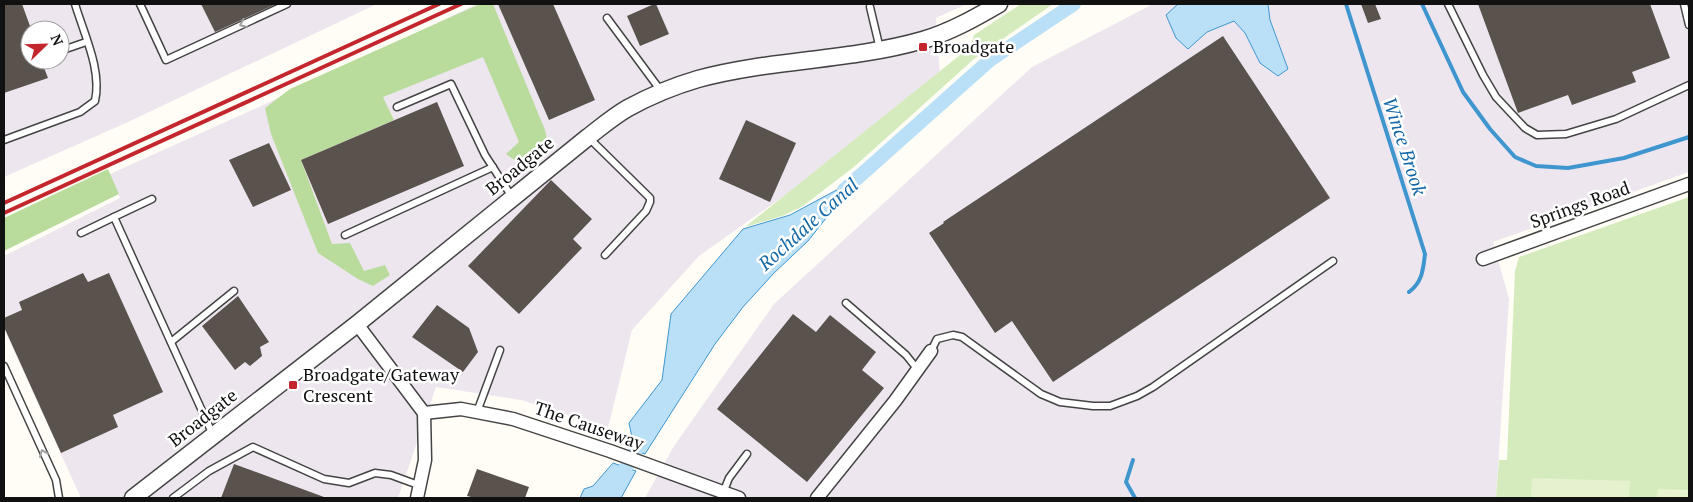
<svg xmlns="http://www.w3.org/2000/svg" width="1693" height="502" font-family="'PT Serif',serif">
<rect width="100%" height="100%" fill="#fffdf5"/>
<g fill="#eee6ef" fill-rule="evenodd">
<path d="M4,4H377L128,122L4,177ZM30,30H60V60H30Z"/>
<path d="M477,4H967L936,18L940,75L843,154L699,256L632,330L608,428L521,400L436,387L398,498H81L4,329V256L120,198L110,174L259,107Z"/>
<path d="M1153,4H1689V172L1493,242L1509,299L1496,498H645L674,446L774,304L1032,67Z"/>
</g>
<g fill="#d5ebbd">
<path d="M1021,4H1053L974,59L855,166L803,206L782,216L745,227L970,47L974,35Z"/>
<path d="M1689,197V498H1496L1499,460H1507L1515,271L1519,257Z"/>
</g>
<g fill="#b9dc9c">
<path d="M480,4H493L545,130L548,144L522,165L506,154L519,142L483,57L383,97L394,120L301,160L332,244L350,243L364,271L385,265L390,275L373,286L358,279L318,253L271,134L265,108L290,89Z"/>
<path d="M108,169L119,194L4,251V218Z"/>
</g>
<g fill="#e6f2cf">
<path d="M1532,478L1630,481L1629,498H1531Z"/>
<path d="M1658,489L1689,490V498H1657Z"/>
</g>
<g fill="#b9e0f7" stroke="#3f96cf">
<path d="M1178,4H1268L1270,20L1288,69L1278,76L1260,63L1245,33L1234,21L1207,32L1188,49L1176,38L1166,15Z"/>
<path d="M857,179L808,241L774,273L743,307L715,344L645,454L635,451L629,423L662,380L671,314L743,229L790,215Z"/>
<path d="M613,463L636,471L621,498H580L584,489L593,486Z"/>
</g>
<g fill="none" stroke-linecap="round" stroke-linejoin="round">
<g stroke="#3f96cf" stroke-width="4">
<path d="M1346,4L1425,254C1423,271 1422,282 1409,292"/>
<path d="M1422,4L1463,92L1490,129L1515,157L1536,166L1568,168L1624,158L1689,137"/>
<path d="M1133,460L1126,482L1135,498"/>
</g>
<g stroke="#b9e0f7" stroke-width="14">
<path d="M844,190L990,60L1074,4"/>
<path d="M603,498L620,478L644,435"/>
</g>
</g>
<g fill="#5a524d">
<path d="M4,4H22L30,26V60H41L48,78L4,93Z"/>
<path d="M201,4H276L215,32Z"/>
<path d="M498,4H553L595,100L549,120Z"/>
<path d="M654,4H656L669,34L640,46L627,16Z"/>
<path d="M1361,4H1375L1381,19L1368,23Z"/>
<path d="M1478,4H1650L1670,58L1632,72L1636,82L1572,105L1568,95L1518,113Z"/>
<path d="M1223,36L1330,198L1053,382L1012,321L995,333L929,233L944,223L943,222Z"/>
<path d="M437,102L464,166L328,224L301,160Z"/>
<path d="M746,120L796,143L770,202L719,179Z"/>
<path d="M269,143L291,190L253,207L229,160Z"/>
<path d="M551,180L592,219L573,239L582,248L519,314L468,266Z"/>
<path d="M83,273L88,282L109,273L163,392L113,415L118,427L61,453L4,327V318L22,310L19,302Z"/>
<path d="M238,296L269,342L260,347L262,356L250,366L245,362L235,370L202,326Z"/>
<path d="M437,305L469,328L478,352L463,372L412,337Z"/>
<path d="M793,314L816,332L830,315L876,352L862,370L884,388L807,482L717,409Z"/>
<path d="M234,464L324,497V498H221Z"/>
<path d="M477,469L529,487L525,498H475L467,496Z"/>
</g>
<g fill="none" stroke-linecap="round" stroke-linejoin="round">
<g stroke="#444" stroke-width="9">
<g id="service">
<path d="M140,4L166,60L287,4"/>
<path d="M1448,4L1483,75L1496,97L1525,128L1537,135L1566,134L1616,119L1689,85"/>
<path d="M1684,4L1689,25"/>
<path d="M870,7L880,49"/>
<path d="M607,18L661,91"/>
<path d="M60,51L86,42"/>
<path d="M397,107L451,84L485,155L512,197"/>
<path d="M589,138L650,198V202L646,211L605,255"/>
<path d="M4,140L80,112L95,101C102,70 84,34 75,4"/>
<path d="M152,199L114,217L213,435"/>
<path d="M81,233L114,217"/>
<path d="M345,235L493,167"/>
<path d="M846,303L906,355L918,370"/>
<path d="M171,342L234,291"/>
<path d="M931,351L937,339L953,335L962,337L1041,394L1060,402L1093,406H1110L1137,396L1153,387L1333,261"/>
<path d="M4,366L56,480L59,498"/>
<path d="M477,412L500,350"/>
<path d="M723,493L729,478L747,454"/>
<path d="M173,498L209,471L253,447L324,479L349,483L375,473L391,475L421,486"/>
</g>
</g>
<g stroke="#444" stroke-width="15">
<g id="minor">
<path d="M1483,259L1689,184"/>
<path d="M357,324L424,413L425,460L417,498"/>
<path d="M424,413L461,409L513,419L610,451L739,498"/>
<path d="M817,498L895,401L931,351"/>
</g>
</g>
<g stroke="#444" stroke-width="19">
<path id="tertiary" d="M133,498L357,324L588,137C601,127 614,116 628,108C650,96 674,86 698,79C772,59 850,61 923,40C950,32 975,18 999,4"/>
</g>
<use href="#service" stroke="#fff" stroke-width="6"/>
<use href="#minor" stroke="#fff" stroke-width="12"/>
<use href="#tertiary" stroke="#fff" stroke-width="16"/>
<g stroke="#c4262e" stroke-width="4">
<path d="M4,203L439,4"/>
<path d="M4,213L461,4"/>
</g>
</g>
<defs><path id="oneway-chevron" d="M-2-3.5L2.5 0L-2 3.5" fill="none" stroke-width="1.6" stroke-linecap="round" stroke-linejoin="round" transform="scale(1.25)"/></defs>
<g stroke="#a0a0a0">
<use href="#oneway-chevron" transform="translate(243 24) rotate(155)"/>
<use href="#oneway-chevron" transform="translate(43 453) rotate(-114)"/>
</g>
<g fill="#c4262e" stroke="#fff" stroke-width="2">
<rect x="918" y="42" width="10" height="10" rx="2.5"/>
<rect x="288" y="380" width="10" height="10" rx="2.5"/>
</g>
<g text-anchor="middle" stroke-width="5" stroke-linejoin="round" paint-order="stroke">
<g font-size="18" fill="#111" stroke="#fff" text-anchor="start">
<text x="933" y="53">Broadgate</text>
<text x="303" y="381">Broadgate/Gateway<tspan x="303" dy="21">Crescent</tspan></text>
</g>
<g font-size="18" fill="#111" stroke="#fff">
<text transform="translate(520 166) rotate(-39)" y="6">Broadgate</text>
<text transform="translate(1580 205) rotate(-20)" y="6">Springs Road</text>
<text transform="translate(203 418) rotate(-38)" y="6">Broadgate</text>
<text transform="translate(589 426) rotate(19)" y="6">The Causeway</text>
</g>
<g font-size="19" font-style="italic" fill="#1768a6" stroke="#fff">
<text transform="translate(1405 146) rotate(72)" y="7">Wince Brook</text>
<text transform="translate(808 224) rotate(-42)" y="7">Rochdale Canal</text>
</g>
</g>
<rect width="1693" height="502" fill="none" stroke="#111111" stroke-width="10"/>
<g transform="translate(45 45) rotate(67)"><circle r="24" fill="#ffffff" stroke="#a0a0a0"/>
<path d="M0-4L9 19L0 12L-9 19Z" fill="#c4262e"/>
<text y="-8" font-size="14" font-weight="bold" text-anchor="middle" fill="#111111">N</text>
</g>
</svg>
